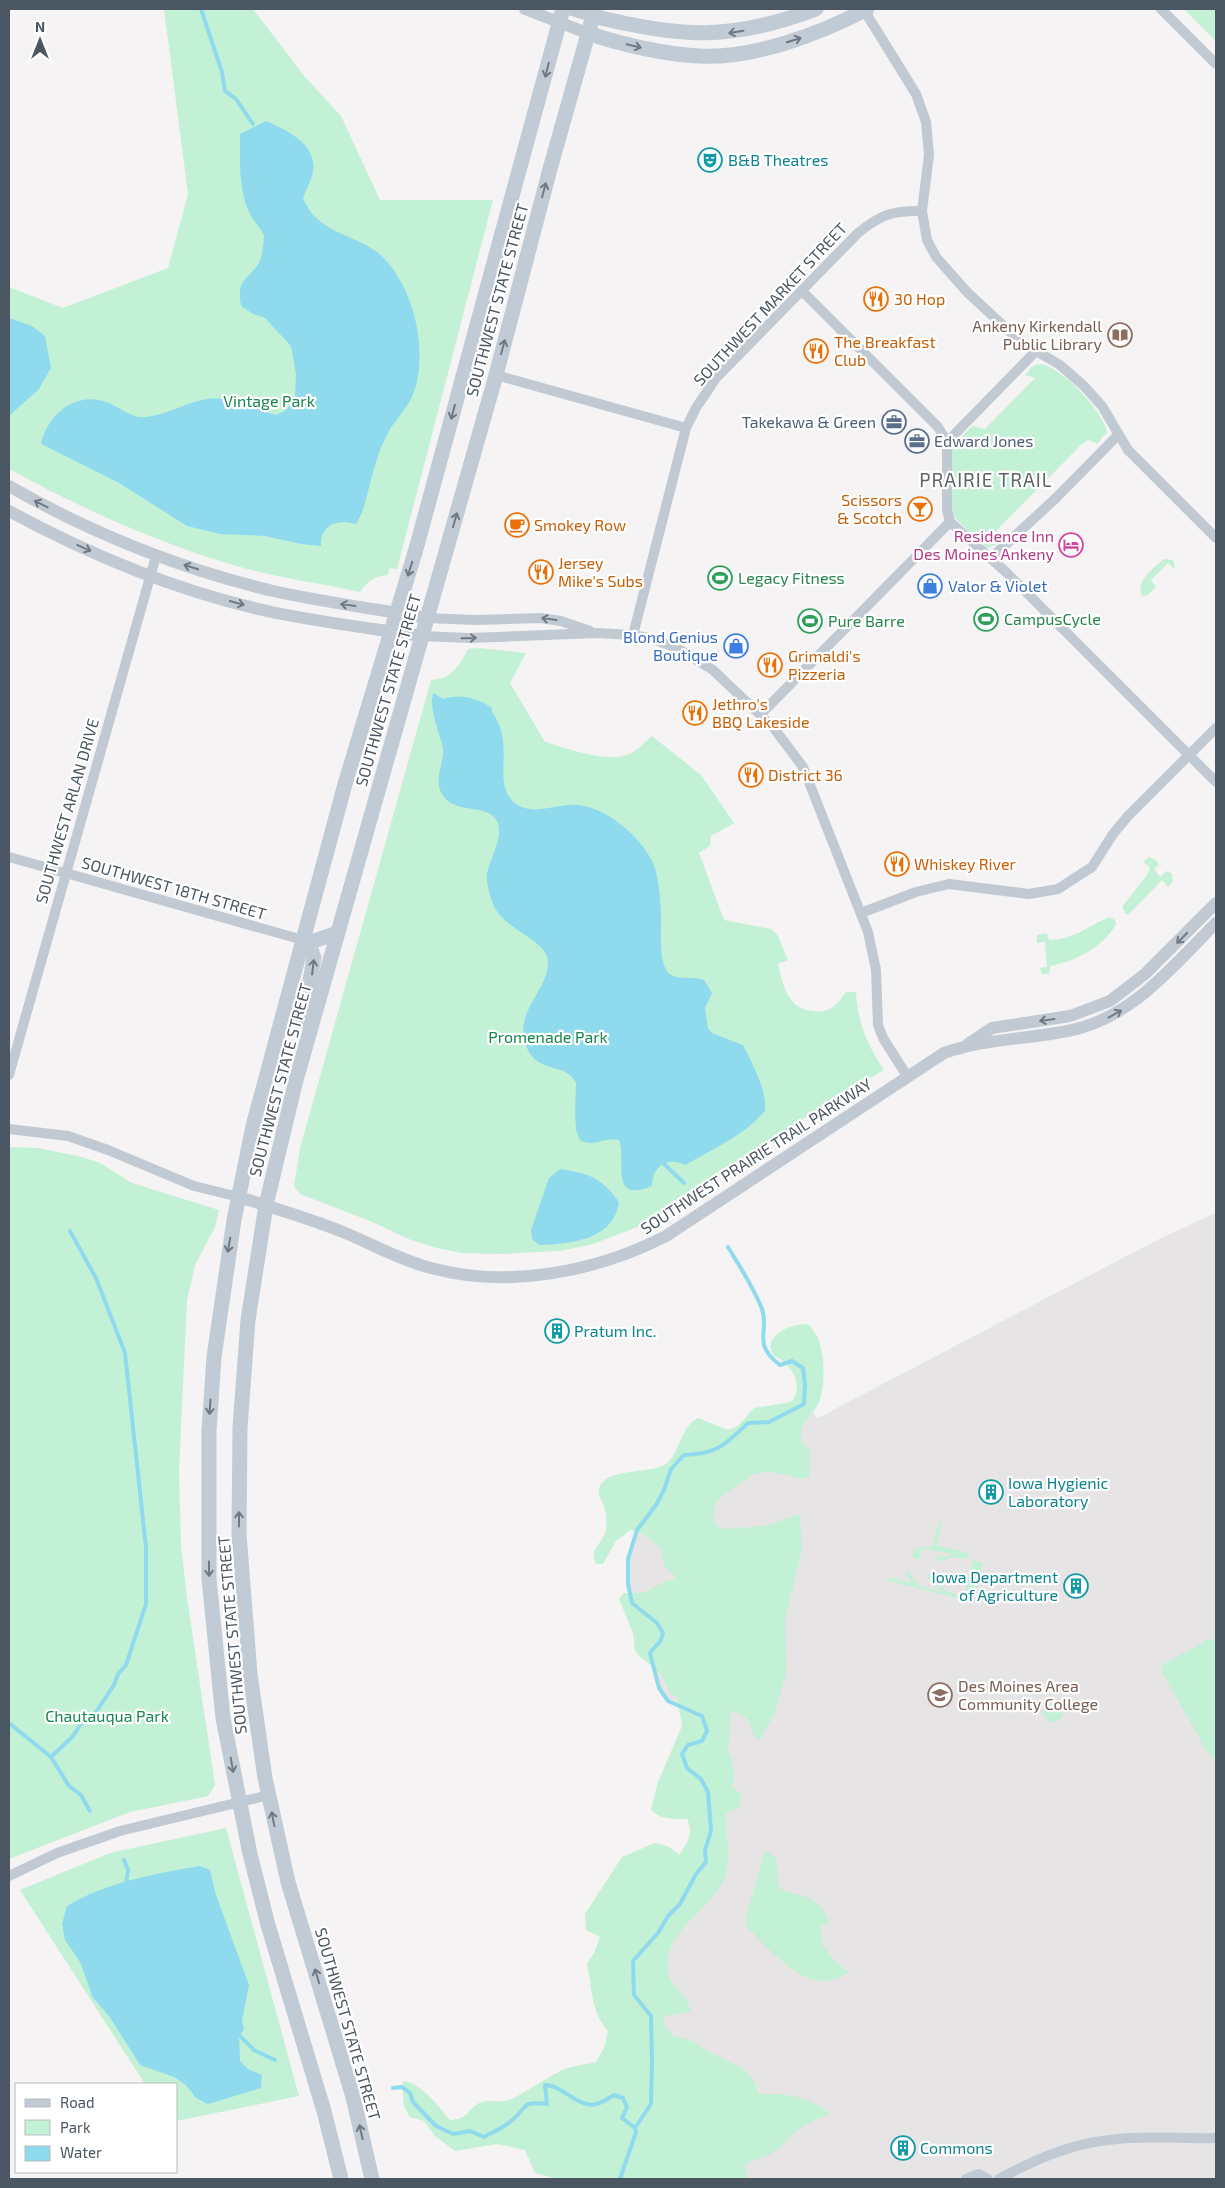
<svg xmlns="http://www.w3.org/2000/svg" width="1225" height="2188" font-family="'Exo 2',sans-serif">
<rect width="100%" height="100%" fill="#f5f3f3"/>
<path fill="#e6e4e5" d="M1216,1213V2179H620L634,1995L696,1874L686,1709L668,1701L659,1688L632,1603L628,1584V1559L637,1530L804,1404L818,1418L1163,1237Z"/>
<g fill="#c3f1d5">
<path d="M164,9H253L305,77L341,116L380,200H493L397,569L389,568L388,575C374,576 368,581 360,592C323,584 287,579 251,570C166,547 86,511 9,469V287L63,308L168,268L188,194Z"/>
<path d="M1184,9H1216V39L1215,40Z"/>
<path d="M1040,364C1060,365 1106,414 1107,433L1102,437L1098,444L1088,440L1082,444L995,532L1005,536L995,545L988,548C985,547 953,517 952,514V447L972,426L985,429L1035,378L1025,375L1033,366Z"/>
<path d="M1164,559L1173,560L1175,568L1174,569L1168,563L1151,580L1156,587L1148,595L1142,596C1135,581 1154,568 1164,559Z"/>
<path d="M479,648L526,653L510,683L545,742C570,749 601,762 627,755C636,752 645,742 652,736L701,775L734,823L711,836L710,846L699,853L724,920L771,929L778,936L788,960L778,964C781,977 784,993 794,1003C801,1011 821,1014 830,1009C837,1005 841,999 846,992H856C857,1021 868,1047 884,1070L818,1109L678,1204L645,1224L593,1244L560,1251L500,1254L462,1253L437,1248L411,1240L370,1221L300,1194L294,1186L300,1148L431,680C452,679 459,666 468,649Z"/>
<path d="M1149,857L1156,860L1159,864L1154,869L1160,877L1167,871L1172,874L1173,881L1168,887L1162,880L1129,914H1126L1122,907L1147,875L1150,867L1143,862Z"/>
<path d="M1109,917L1115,920L1116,924C1103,948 1075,961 1050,966L1049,974H1042L1040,968L1047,967L1045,942L1037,943V935L1047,933L1049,940C1072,940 1089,926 1109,917Z"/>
<path d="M9,1147L38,1148L82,1157L100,1163L132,1183L219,1210L215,1227L195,1265L187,1300L179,1470L181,1545L187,1598L215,1785L208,1796L130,1812L9,1859Z"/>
<path d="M808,1324C811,1328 815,1332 817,1336C825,1352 826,1389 818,1404C809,1421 800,1421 801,1441L810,1450V1473L808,1478L803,1479C791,1477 776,1471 764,1472C754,1473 751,1476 743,1481C725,1495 708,1499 716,1526L723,1529L766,1526L796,1515H800L802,1550L785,1620L787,1671L775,1712L760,1740L755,1737C747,1721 751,1716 731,1711L728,1752L732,1759L734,1776L732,1786L741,1794L740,1807L726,1813C725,1833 732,1858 725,1877C712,1910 663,1930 668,1970C671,1992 687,1990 691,2012L664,2016L665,2027L673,2036L693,2041L705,2050L742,2068L753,2079L759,2094C786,2094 809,2095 830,2114C818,2119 805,2124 794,2133C787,2139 783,2146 774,2152C765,2158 754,2158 745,2165L748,2179H558L535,2173L525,2150L497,2144L455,2151L435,2136L424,2121L410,2117L404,2107L402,2084L405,2081C423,2085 439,2107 450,2120C471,2119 467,2107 482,2102C491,2099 502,2104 512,2099C529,2090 545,2079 562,2070C572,2066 585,2065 596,2062L604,2048L608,2032C590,2008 593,1992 587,1964L594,1953L600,1937L586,1930L585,1914L622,1857L655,1843L668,1846L679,1855C688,1843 694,1833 687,1819C673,1819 662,1820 651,1810L658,1782L682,1726L677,1697L671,1694L660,1673L638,1655L635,1650L633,1633L619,1599L623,1593H643L666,1581L675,1579L673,1573L666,1569L660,1548L644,1534L630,1530L616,1541L603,1564H596C588,1550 604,1542 606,1530C606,1525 607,1519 606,1514C606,1506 597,1496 599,1489C605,1466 655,1475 667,1463C682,1449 680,1427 698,1418L728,1430L738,1426L754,1408L791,1402C803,1388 795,1371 782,1360C778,1357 775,1358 772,1353C770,1349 771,1346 771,1342C779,1328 793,1325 808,1324Z"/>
<path d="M942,1520L936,1545L969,1553L968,1559L952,1557L938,1562L937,1556L945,1557L951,1554L927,1549L918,1552L921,1556L920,1559H915L912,1555L914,1549L932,1546L938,1523Z"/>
<path d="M973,1560L983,1563L975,1593L965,1590Z"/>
<path d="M908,1570L918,1585L943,1592L928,1579L927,1575L931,1574L944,1590L958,1595L957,1598L885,1580L890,1578L911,1583L906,1573Z"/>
<path d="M1209,1639L1216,1640V1759L1212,1758L1205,1748L1160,1669L1162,1665Z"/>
<circle cx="1053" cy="1712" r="10"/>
<path d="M226,1828L299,2096L176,2121V2084H145L20,1890L110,1853Z"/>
<path d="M765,1850L776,1858L778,1883L781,1889C806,1899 818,1894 830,1923L820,1926L823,1946L836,1962L849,1972C843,1975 835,1980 828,1981C799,1985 765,1945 746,1926V1917Z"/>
</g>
<g fill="#90daee">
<path d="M266,121C287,130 318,145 313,172C311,181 306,190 303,198C316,232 351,233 377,252C413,281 429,349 414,392C408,409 393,421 386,437C374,460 370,488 362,513L356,524C338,519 320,524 321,546L301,544L265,536L220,534L187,526L119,483L41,444C48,413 77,390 109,403C121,408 131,418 144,417C162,417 187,402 207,399C229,395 255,410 277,415L287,409L295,397L296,374L291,346L265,318L253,314L241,306C237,282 243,283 257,266C263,258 263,245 264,236C261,228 255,223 251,216C238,193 240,160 240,134Z"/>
<path d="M9,318L32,326L45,336L51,368L39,389L9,416Z"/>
<path d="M433,693L443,699C460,693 478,698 492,708V712C515,743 494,777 510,798C527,820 556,803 578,805C607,808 639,835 652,861C659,875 660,897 661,913C662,927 657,967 671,975C680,980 694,976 704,980L712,993L705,1008L708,1029L712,1033L743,1045C752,1064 767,1089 765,1111C744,1135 713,1149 685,1165C667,1156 652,1167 652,1186C608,1204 627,1161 619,1140C606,1136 593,1148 580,1140L576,1130L575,1115L576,1083C567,1062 537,1074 527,1048C512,1011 548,993 548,962C548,940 504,931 493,904C490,896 486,883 487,874C490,859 503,838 498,823C490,804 462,813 448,801C427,782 448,763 442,744C438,729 429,709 433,693Z"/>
<path d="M560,1169C591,1174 600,1177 619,1202C614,1240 570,1244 539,1245L532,1239L531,1230L549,1178Z"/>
<path d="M200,1866L210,1870L216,1895L249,1985L242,2021L244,2030L239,2036L240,2061L248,2069L262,2075L261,2088L208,2104L196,2098L186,2085L174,2077L140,2065L109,2016L93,1998L80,1962L65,1940L62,1924L67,1906C107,1882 154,1874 200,1866Z"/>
</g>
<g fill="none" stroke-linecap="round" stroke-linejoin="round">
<g stroke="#90daee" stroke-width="4">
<path d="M201,9L222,72L225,91L236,99L253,124"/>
<path d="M663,1163L684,1183"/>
<path d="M9,1723L51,1757L69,1786L81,1795L90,1811"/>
<path d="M51,1757L73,1736L81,1724L96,1712L114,1685L118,1674L126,1665L146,1604V1548L125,1353L96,1278L70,1231"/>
<path d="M124,1860L128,1870L126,1884"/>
<path d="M237,2033L254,2050L275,2060"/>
<path d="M393,2088L402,2087L410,2093L413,2102L436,2126L453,2134L470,2131L484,2137C493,2132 503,2128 511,2121C529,2107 519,2101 547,2104L545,2085C563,2085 578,2109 596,2104C602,2103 609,2098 614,2095L623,2098L627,2107L622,2118L635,2128L636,2132L620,2179"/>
<path d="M635,2128L651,2104L652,2061L651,2016L634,1995L633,1961L658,1933L668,1916L680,1904L696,1874L706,1862L705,1850L711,1831L708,1792L701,1779L687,1768L682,1754L688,1745L702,1741L707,1731L702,1716L668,1701L659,1688L650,1653L661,1640L663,1633L657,1623L632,1603L628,1584V1559L637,1530L656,1505L664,1490L671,1469L684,1455C717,1454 725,1445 748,1423L769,1422L804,1404L805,1385L803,1368L792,1361L780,1365C751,1343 770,1332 762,1309C753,1286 740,1267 728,1247"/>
</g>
<g stroke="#c1cad2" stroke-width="10">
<path d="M1161,9L1216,64"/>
<path d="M864,10L916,94L926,122L929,155L922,211L927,240L936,257L967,292L1021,342L1060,365L1084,386L1102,406L1128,450L1216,538"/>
<path d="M802,291L938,427L947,442V510L950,522L1007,573L1216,782"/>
<path d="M496,375L686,428"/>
<path d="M947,442L1036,351"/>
<path d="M991,558L1056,498L1118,435"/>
<path d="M426,618L477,620L540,618L561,621L590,631"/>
<path d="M633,635L686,428L696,408L716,378L858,233C880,215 893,210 922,211"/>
<path d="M421,636L469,638L596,633L633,635L653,639L677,648L713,670L773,727L803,767L868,932L876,970L878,1025L883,1038L907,1076"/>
<path d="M761,714L950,522"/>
<path d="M9,857L303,940"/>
<path d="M861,913L916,892L949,884L1029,894L1058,889L1092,867L1113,834L1128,816L1216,728"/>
<path d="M9,1075L156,556"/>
<path d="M9,1129L68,1136L108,1150L194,1186L239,1197"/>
<path d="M9,1876L57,1853L120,1831L269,1795"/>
<path d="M966,2179L979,2174L988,2179"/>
<path d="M999,2179C1034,2160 1070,2144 1109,2140C1145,2135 1181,2139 1216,2138"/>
</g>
<g stroke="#c1cad2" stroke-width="12">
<path d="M525,9L587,33"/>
<path d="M569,9L592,16"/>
<path d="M9,486C91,533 181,569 273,591C324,602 375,609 426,618"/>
<path d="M9,511C90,555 177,591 267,611C318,622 369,628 421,636"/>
<path d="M968,1044L992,1028L1070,1016L1110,1001L1145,974L1216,903"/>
<path d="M239,1197C274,1208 309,1218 343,1232C372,1244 400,1260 431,1268C508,1289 596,1272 666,1236L944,1053C984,1039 1027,1039 1068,1031C1131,1019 1172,967 1216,923"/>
</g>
<g stroke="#c1cbd6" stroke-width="15">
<path d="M592,16C682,37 728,42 816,9"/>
<path d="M587,33C624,45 661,54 699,56C753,59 820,34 867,9"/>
<path d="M303,940L312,952L314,958L303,1021"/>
<path d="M303,940L314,941L337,933"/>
<path d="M341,2179L324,2111L268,1925L250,1854L223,1718L209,1579V1431L214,1357L234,1220L253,1126L345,784L416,549L563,9"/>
<path d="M372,2179L353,2097L288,1882L265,1778L250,1674L239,1534L240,1428L248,1320L266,1205L295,1084L496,375L550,169L595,9"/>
</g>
</g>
<defs><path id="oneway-shaft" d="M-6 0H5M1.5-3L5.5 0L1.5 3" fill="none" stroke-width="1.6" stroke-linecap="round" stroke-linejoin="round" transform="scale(1.25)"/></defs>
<g stroke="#6e7984">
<use href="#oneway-shaft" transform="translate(736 32) rotate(171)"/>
<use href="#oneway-shaft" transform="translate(794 40) rotate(-17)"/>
<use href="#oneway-shaft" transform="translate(634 46) rotate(13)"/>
<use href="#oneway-shaft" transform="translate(547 70) rotate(104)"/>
<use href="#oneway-shaft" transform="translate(544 190) rotate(-75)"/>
<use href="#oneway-shaft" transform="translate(503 347) rotate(-75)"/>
<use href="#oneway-shaft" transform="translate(453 412) rotate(105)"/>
<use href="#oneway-shaft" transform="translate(455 520) rotate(-74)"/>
<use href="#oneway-shaft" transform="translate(410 569) rotate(107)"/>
<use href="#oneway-shaft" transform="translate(313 967) rotate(-83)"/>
<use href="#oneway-shaft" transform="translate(229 1245) rotate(100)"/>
<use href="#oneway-shaft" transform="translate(210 1407) rotate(94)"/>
<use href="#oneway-shaft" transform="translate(239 1519) rotate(-90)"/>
<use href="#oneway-shaft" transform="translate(209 1569) rotate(89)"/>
<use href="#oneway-shaft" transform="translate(232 1765) rotate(80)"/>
<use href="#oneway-shaft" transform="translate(273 1819) rotate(-101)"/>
<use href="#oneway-shaft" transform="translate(317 1976) rotate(-107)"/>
<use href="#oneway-shaft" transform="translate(361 2132) rotate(-103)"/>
</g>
<g stroke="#6e7983">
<use href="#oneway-shaft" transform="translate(41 504) rotate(-153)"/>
<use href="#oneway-shaft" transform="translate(84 548) rotate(24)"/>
<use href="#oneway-shaft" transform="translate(191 567) rotate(-163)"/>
<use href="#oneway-shaft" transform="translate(237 603) rotate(15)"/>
<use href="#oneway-shaft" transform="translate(348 605) rotate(-172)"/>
<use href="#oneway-shaft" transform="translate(549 619) rotate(-172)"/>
<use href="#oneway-shaft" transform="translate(469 638) rotate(-1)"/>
<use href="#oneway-shaft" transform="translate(1182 938) rotate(135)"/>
<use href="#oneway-shaft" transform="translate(1115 1014) rotate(-29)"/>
<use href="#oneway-shaft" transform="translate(1047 1020) rotate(172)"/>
</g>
<defs>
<g id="theatre-ring" transform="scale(1.25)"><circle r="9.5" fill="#fff" stroke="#0f9aa8" stroke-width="1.5"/><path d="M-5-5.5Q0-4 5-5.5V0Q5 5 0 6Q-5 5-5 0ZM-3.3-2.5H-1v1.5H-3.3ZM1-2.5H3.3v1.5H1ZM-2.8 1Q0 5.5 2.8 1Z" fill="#0f9aa8"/></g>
<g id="restaurant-ring" transform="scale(1.25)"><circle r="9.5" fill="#fff" stroke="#e8710a" stroke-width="1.5"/><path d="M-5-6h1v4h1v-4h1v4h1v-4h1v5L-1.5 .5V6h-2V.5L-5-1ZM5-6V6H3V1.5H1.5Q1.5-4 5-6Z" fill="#e8710a"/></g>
<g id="library-ring" transform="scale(1.25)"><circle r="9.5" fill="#fff" stroke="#8d6e63" stroke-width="1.5"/><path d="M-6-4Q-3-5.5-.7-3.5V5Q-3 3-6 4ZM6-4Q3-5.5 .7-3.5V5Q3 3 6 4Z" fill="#8d6e63"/></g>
<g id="office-ring" transform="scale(1.25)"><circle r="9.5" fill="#fff" stroke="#5c6f8a" stroke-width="1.5"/><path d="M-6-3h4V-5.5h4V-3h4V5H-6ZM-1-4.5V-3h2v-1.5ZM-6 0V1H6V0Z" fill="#5c6f8a"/></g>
<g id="bar-ring" transform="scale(1.25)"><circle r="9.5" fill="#fff" stroke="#e8710a" stroke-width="1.5"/><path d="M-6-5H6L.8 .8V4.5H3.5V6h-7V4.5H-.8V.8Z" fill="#e8710a"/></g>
<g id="cafe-ring" transform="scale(1.25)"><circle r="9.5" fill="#fff" stroke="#e8710a" stroke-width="1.5"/><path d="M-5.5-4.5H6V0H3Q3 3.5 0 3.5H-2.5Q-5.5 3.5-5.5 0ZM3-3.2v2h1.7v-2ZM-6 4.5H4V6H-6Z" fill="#e8710a"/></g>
<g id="hotel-ring" transform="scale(1.25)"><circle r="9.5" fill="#fff" stroke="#d1479c" stroke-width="1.5"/><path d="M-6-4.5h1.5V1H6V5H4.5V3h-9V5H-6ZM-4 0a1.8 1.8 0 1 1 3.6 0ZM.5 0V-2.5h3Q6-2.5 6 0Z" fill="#d1479c"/></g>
<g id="stadium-ring" transform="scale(1.25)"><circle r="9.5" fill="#fff" stroke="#2e9e5b" stroke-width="1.5"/><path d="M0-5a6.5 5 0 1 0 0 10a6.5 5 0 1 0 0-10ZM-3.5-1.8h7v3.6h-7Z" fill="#2e9e5b"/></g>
<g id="shop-ring" transform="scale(1.25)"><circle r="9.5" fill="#fff" stroke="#3f7fe0" stroke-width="1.5"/><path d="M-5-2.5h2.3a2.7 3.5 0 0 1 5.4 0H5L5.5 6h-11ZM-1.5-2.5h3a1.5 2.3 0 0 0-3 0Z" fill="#3f7fe0"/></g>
<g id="building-ring" transform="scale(1.25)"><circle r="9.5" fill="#fff" stroke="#0f9aa8" stroke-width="1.5"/><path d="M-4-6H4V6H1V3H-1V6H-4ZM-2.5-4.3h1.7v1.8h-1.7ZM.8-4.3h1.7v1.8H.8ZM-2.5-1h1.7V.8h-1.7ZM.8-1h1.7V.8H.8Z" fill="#0f9aa8"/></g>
<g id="university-ring" transform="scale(1.25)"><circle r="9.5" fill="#fff" stroke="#8d6e63" stroke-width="1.5"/><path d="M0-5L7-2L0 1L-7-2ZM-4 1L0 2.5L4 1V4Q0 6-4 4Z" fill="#8d6e63"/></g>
</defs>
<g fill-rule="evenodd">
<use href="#theatre-ring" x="710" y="160"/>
<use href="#restaurant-ring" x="876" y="299"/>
<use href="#library-ring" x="1120" y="335"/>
<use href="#restaurant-ring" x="816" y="351"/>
<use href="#office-ring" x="894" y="422"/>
<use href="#office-ring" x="917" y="441"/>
<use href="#bar-ring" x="920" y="509"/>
<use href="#cafe-ring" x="517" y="525"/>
<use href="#hotel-ring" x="1071" y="545"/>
<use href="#restaurant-ring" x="541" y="572"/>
<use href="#stadium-ring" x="720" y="578"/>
<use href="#shop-ring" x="930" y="586"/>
<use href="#stadium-ring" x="986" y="619"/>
<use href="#stadium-ring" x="810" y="621"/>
<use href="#shop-ring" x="736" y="646"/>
<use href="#restaurant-ring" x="770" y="665"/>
<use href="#restaurant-ring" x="695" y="713"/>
<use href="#restaurant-ring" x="751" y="775"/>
<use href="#restaurant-ring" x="897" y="864"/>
<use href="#building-ring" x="557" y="1331"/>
<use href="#building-ring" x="991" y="1492"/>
<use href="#building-ring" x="1076" y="1586"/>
<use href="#university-ring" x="940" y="1695"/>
<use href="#building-ring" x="903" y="2148"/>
</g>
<g text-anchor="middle" stroke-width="4.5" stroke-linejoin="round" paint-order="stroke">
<g font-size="16" fill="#0d838f" stroke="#fff" text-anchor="start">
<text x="728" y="166">B&amp;B Theatres</text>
<text x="574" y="1337">Pratum Inc.</text>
<text x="1008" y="1489">Iowa Hygienic<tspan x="1008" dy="18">Laboratory</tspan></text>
<text x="1058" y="1583" text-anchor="end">Iowa Department<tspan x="1058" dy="18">of Agriculture</tspan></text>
<text x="920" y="2154">Commons</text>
</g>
<g font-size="16" fill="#c56008" stroke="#fff" text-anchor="start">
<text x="894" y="305">30 Hop</text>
<text x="834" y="348">The Breakfast<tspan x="834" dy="18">Club</tspan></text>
<text x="902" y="506" text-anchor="end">Scissors<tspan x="902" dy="18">&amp; Scotch</tspan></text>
<text x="534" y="531">Smokey Row</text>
<text x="558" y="569">Jersey<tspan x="558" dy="18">Mike's Subs</tspan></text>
<text x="788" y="662">Grimaldi's<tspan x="788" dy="18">Pizzeria</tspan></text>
<text x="712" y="710">Jethro's<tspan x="712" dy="18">BBQ Lakeside</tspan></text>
<text x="768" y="781">District 36</text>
<text x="914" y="870">Whiskey River</text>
</g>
<g font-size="16" fill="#4a5661" stroke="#fff">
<text transform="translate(497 300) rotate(-75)" y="6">SOUTHWEST STATE STREET</text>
<text transform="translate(770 304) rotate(-47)" y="6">SOUTHWEST MARKET STREET</text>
<text transform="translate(388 690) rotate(-74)" y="6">SOUTHWEST STATE STREET</text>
<text transform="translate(67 811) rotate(-74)" y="6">SOUTHWEST ARLAN DRIVE</text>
<text transform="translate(174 888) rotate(16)" y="6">SOUTHWEST 18TH STREET</text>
<text transform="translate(280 1080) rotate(-75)" y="6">SOUTHWEST STATE STREET</text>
<text transform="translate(756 1156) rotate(-33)" y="6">SOUTHWEST PRAIRIE TRAIL PARKWAY</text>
<text transform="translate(232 1635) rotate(-95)" y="6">SOUTHWEST STATE STREET</text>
<text transform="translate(348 2024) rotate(74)" y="6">SOUTHWEST STATE STREET</text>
</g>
<g font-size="16" fill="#785e54" stroke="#fff" text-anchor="end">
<text x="1102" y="332">Ankeny Kirkendall<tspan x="1102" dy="18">Public Library</tspan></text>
<text x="958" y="1692" text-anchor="start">Des Moines Area<tspan x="958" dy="18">Community College</tspan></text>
</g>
<g font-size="16" fill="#17864f" stroke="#fff">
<text x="269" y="407">Vintage Park</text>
<text x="548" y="1043">Promenade Park</text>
<text x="107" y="1722">Chautauqua Park</text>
</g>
<g font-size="16" fill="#4e5e75" stroke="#fff" text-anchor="end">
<text x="876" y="428">Takekawa &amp; Green</text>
<text x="934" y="447" text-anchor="start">Edward Jones</text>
</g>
<g font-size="16" fill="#b23c85" stroke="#fff" text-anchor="end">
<text x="1054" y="542">Residence Inn<tspan x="1054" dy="18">Des Moines Ankeny</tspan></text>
</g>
<g font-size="16" fill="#27864d" stroke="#fff" text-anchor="start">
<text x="738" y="584">Legacy Fitness</text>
<text x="1004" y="625">CampusCycle</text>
<text x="828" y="627">Pure Barre</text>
</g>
<g font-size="16" fill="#366cbe" stroke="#fff" text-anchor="start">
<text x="948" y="592">Valor &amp; Violet</text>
<text x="718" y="643" text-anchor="end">Blond Genius<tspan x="718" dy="18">Boutique</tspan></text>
</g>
<g font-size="19" letter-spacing="1" fill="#5f6368" stroke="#fff">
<text x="986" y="487">PRAIRIE TRAIL</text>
</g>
</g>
<rect width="1225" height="2188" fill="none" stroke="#4a5661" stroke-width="20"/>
<rect x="15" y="2083" width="162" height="90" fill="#ffffff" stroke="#b7bbc0"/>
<rect x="25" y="2099" width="25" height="8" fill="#c1cbd6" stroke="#b7bbc0"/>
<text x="60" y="2108" font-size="15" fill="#4a5661">Road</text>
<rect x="25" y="2120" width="25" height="15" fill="#c3f1d5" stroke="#b7bbc0"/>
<text x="60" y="2133" font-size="15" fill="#4a5661">Park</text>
<rect x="25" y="2146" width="25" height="15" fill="#90daee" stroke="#b7bbc0"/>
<text x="60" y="2158" font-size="15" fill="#4a5661">Water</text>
<g transform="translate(40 40)" stroke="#ffffff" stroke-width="4" paint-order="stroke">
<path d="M0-4L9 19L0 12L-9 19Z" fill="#4a5661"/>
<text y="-8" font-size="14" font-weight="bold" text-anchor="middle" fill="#4a5661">N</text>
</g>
</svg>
